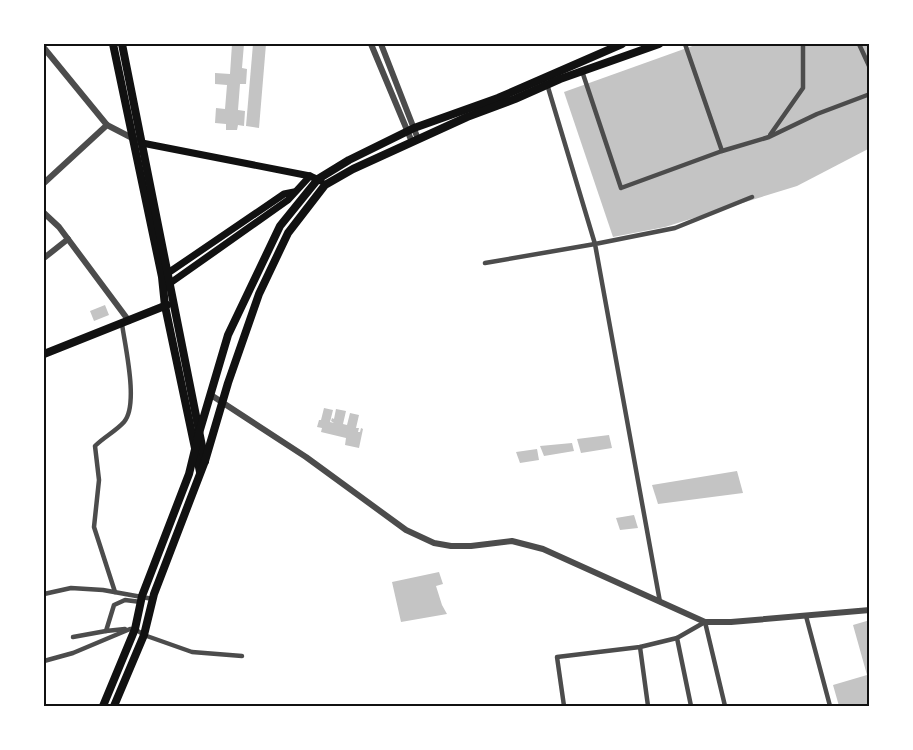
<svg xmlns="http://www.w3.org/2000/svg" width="913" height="750" font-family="Quicksand,sans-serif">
<rect width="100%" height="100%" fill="#fff"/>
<g fill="#c4c4c4">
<path d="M232,44H244L242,68L247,69L246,84H240L238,110L245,111L244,126L238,125L237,130H226V124L215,123L216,108L225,109L227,85L215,84V73L230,74Z"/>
<path d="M253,44H266L259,128L246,126Z"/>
<path d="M698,44H870V148L797,186L665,227L613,237L564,92Z"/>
<path d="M105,305L109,315L94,321L90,311Z"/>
<path d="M324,408L333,410L330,422L334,423L331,421L332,418L334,419L336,409L346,411L343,424L347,425L350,413L359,415L356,428H359L358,432H360L361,428L363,429L359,448L345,445L346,438L321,432L322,428L317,427L319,420H321Z"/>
<path d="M609,435L612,448L581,453L577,439Z"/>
<path d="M572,443L574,451L544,456L540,446Z"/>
<path d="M537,449L539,460L520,463L516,452Z"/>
<path d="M737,471L743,493L658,504L652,485Z"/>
<path d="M634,515L638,528L620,530L616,518Z"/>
<path d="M439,572L443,584L436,586L442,605L447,614L401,622L392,582Z"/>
<path d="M870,620V706H839L833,685L867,675L853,625Z"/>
</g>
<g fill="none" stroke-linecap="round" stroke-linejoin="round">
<g stroke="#4c4c4c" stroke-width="4.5">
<path d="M859,44L870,68"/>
<path d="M582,71L621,188L722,151L685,44"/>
<path d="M770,135L803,88V44"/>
<path d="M722,151L769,137L817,114L870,94"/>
<path d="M485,263L595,244L547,84"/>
<path d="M115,592L94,527L99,480L95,446C104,437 116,431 124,422C139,405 125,346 122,324"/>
<path d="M44,594L71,588L103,590L153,599"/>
<path d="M660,602L595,244L675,228L752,197"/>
<path d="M806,616L830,706"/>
<path d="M125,629L106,631L114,605L125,600L141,602"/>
<path d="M73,637L106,631"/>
<path d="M640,647L648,706"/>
<path d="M44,661L73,653L130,629H135L144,635L192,652L242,656"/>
<path d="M564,706L557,657L640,647L677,638"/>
<path d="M691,706L677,638L705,622L725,706"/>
</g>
<g stroke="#4c4c4c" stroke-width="6">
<path d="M371,44L412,142"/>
<path d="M381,44L418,139"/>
<path d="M44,48L107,125"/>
<path d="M44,183L107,125L136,140"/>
<path d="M44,213L59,227L129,321"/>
<path d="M44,258L68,239"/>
<path d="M211,395L306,457L406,530L434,543L451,546H471L512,541L543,549L705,622H731L870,610"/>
</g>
<g stroke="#111" stroke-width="7">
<path d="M142,143L310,176L321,181"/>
<path d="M165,275L284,194L294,192"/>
<path d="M166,286L288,200L310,176"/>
</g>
<g stroke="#111" stroke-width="8">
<path d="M113,44L162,277L165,306L200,472"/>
<path d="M122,44L205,461"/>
<path d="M44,354L167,305"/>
</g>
<g stroke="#111" stroke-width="8">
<path d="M103,706L135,629L142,596L189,474L199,433L228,335L280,226L318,179L349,160L414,128L498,98L622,44"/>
<path d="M114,706L144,635L154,594L205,461L228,383L259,294L288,233L325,185L353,169L467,117L515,99L560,79L659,44"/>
</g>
</g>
<rect width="913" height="750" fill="none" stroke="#ffffff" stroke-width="90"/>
<rect x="45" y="45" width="823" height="660" fill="none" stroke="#111" stroke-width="2"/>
</svg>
